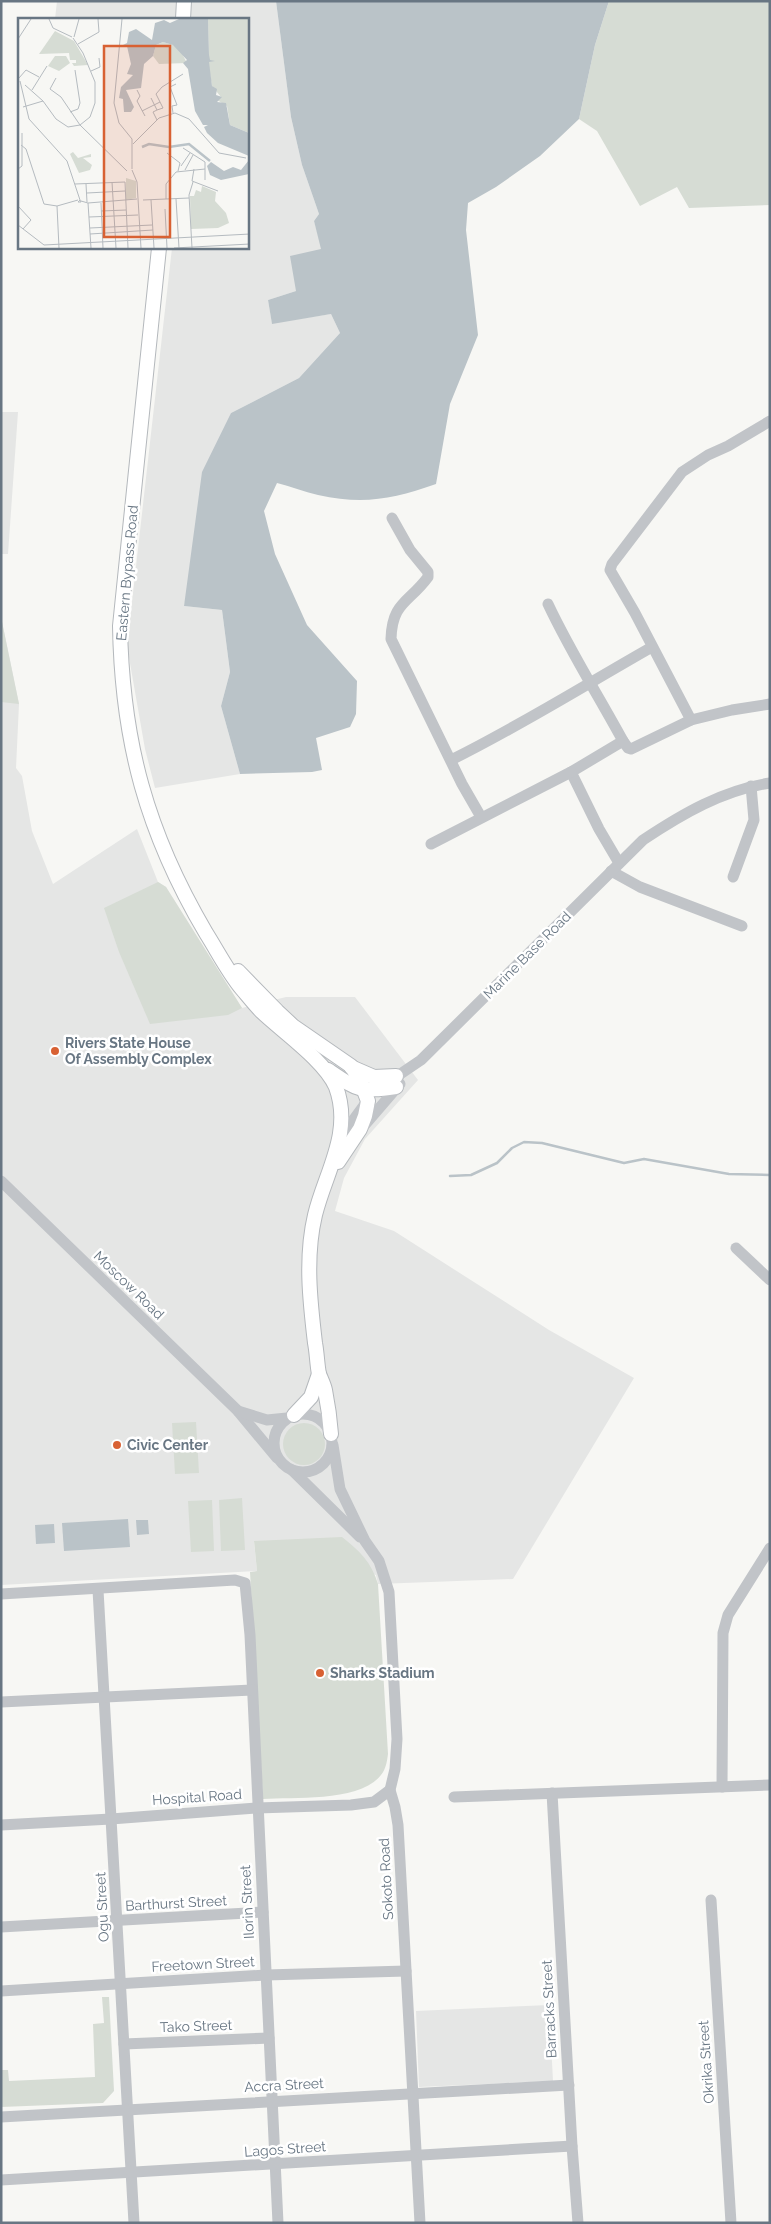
<svg xmlns="http://www.w3.org/2000/svg" width="771" height="2224" font-family="Raleway,sans-serif">
<rect width="100%" height="100%" fill="#f7f7f4"/>
<g fill="#e5e6e5">
<path d="M57,1H276L291,117L302,165L319,214L314,221L322,249L296,291L268,300L272,323L331,314L340,333L299,378L231,413L184,606L222,610L230,672L221,706L240,774L155,788L145,749L127,646L172,248H248V19H55Z"/>
<path d="M1,412H18L8,554H1Z"/>
<path d="M1,617L19,704L16,768L22,776L32,831L53,884L137,829L158,882L166,887L242,1008L286,997H355L418,1080L365,1139L344,1178L335,1211L394,1231L549,1330L634,1378L513,1579L378,1584L376,1575L254,1542L257,1571L1,1585Z"/>
<path d="M549,2005L553,2081L419,2087L416,2011Z"/>
</g>
<g fill="#d6dcd4">
<path d="M609,1H770V205L689,208L677,187L640,206L597,131L579,119L595,45Z"/>
<path d="M1,617L19,704L1,702Z"/>
<path d="M158,882L166,887L242,1008L228,1015L150,1024L119,952L104,908Z"/>
<path d="M196,1422L199,1473L175,1474L172,1423Z"/>
<circle cx="304" cy="1444" r="21"/>
<path d="M242,1498L245,1550L221,1551L219,1500Z"/>
<path d="M212,1500L214,1551L191,1552L188,1501Z"/>
<path d="M342,1537C359,1550 372,1563 378,1584L388,1754C387,1761 386,1769 381,1775C361,1802 294,1797 263,1799L250,1572L257,1571L254,1541Z"/>
<path d="M102,1997H109L114,2091L103,2103L1,2107V2070H8L9,2081L95,2077L93,2024L104,2023Z"/>
</g>
<g fill="#bac3c8">
<path d="M276,1H609L595,45L579,119L540,156L496,187L468,203L466,230L478,335L450,404L436,484C393,499 364,505 318,495C304,492 290,486 277,483L264,511L275,554L307,625L357,681L356,714L350,727L316,738L322,770L312,772L240,774L221,706L230,672L222,610L184,606L202,472L231,413L299,378L340,333L331,314L272,324L268,300L296,291L290,256L321,249L314,221L319,214L302,165L291,117Z"/>
<path d="M128,1519L130,1547L64,1551L62,1523Z"/>
<path d="M136,1520H148L149,1534L137,1535Z"/>
<path d="M54,1524L55,1543L36,1544L35,1525Z"/>
</g>
<g fill="none" stroke-linecap="round" stroke-linejoin="round">
<path stroke="#bac3c8" stroke-width="2.5" d="M450,1176L471,1175L497,1163L512,1148L524,1142L542,1143L624,1163L644,1159L729,1174L770,1175"/>
<g stroke="#b4b8bc" stroke-width="16">
<g id="major">
<path d="M183,19L184,1"/>
<path d="M159,248L120,626C122,742 147,833 206,933C218,952 228,972 242,989C248,996 255,1005 262,1012C283,1032 325,1061 336,1087C353,1133 325,1173 315,1215C305,1257 310,1301 315,1343C317,1353 317,1364 319,1374C321,1379 324,1385 325,1390C328,1405 330,1420 331,1434"/>
<path d="M238,971L277,1011L293,1026L351,1066L360,1080L368,1101L365,1116L360,1129L338,1162"/>
<path d="M351,1067L374,1077L396,1076"/>
<path d="M328,1070C359,1091 359,1092 396,1087"/>
<path d="M294,1415L311,1397L319,1374"/>
</g>
</g>
<g stroke="#c1c4c8" stroke-width="11">
<path d="M392,518L410,550L428,572V577C409,603 392,602 391,639L462,784L481,817"/>
<path d="M548,604C570,651 598,695 623,741L571,772L599,829L619,863"/>
<path d="M691,720L732,710L770,704"/>
<path d="M623,741L628,748L631,749L691,720L635,613L610,570L612,564L682,472L708,455L728,446L770,421"/>
<path d="M451,760C520,726 585,685 652,647"/>
<path d="M431,844L571,772"/>
<path d="M611,871L640,887L742,926"/>
<path d="M733,877L754,820L751,786"/>
<path d="M390,1081L421,1060L643,840C682,814 723,790 770,783"/>
<path d="M363,1127L400,1084"/>
<path d="M341,1143L349,1126L368,1100"/>
<path d="M1,1181L237,1410L277,1458"/>
<path d="M736,1248L770,1280"/>
<path d="M238,1411L267,1420L287,1418"/>
<circle cx="303" cy="1443" r="29"/>
<path d="M333,1445L340,1489L365,1541L379,1561L389,1592L397,1739L395,1769L390,1790L395,1807L398,1825L420,2223"/>
<path d="M292,1470L360,1537"/>
<path d="M98,1590L134,2223"/>
<path d="M1,1594L235,1580L245,1583L250,1635L278,2223"/>
<path d="M1,1702L252,1690"/>
<path d="M722,1787L723,1633L728,1615L770,1548"/>
<path d="M552,1793L572,2146L578,2223"/>
<path d="M454,1797L770,1785"/>
<path d="M1,1825L111,1819L257,1808L351,1805L374,1802L390,1790"/>
<path d="M711,1900L731,2223"/>
<path d="M1,1927L263,1912"/>
<path d="M1,1991L266,1975L406,1971"/>
<path d="M124,2044L269,2038"/>
<path d="M1,2117L569,2085"/>
<path d="M1,2180L572,2146"/>
</g>
<use href="#major" stroke="#fff" stroke-width="14"/>
</g>
<g fill="#d86133" stroke="#fff" stroke-width="2">
<circle cx="55" cy="1051" r="5"/>
<circle cx="117" cy="1445" r="5"/>
<circle cx="320" cy="1673" r="5"/>
</g>
<g text-anchor="middle" stroke-width="5" stroke-linejoin="round" paint-order="stroke">
<g font-size="14" fill="#687683" stroke="#fff">
<text transform="translate(127 573) rotate(-85)" y="5">Eastern Bypass Road</text>
<text transform="translate(527 955) rotate(-45)" y="5">Marine Base Road</text>
<text transform="translate(129 1285) rotate(44)" y="5">Moscow Road</text>
<text transform="translate(197 1797) rotate(-4)" y="5">Hospital Road</text>
<text transform="translate(386 1879) rotate(-93)" y="5">Sokoto Road</text>
<text transform="translate(247 1902) rotate(-93)" y="5">Ilorin Street</text>
<text transform="translate(176 1903) rotate(-3)" y="5">Barthurst Street</text>
<text transform="translate(102 1907) rotate(-93)" y="5">Ogu Street</text>
<text transform="translate(203 1964) rotate(-3)" y="5">Freetown Street</text>
<text transform="translate(549 2009) rotate(-93)" y="5">Barracks Street</text>
<text transform="translate(196 2026) rotate(-2)" y="5">Tako Street</text>
<text transform="translate(706 2062) rotate(-94)" y="5">Okrika Street</text>
<text transform="translate(284 2085) rotate(-3)" y="5">Accra Street</text>
<text transform="translate(285 2149) rotate(-4)" y="5">Lagos Street</text>
</g>
<g font-size="14" font-weight="bold" fill="#687683" stroke="#fff" text-anchor="start">
<text x="65" y="1048">Rivers State House<tspan x="65" dy="16">Of Assembly Complex</tspan></text>
<text x="127" y="1450">Civic Center</text>
<text x="330" y="1678">Sharks Stadium</text>
</g>
</g>
<g transform="translate(18 18)">
<rect width="231" height="231" fill="#f7f7f4"/>
<path d="M190,1H231V115L212,107L209,88L199,82L203,79L194,68L191,50ZM37,13L56,23L70,47L56,48L54,45H58V42H52L51,35L21,36ZM145,24L160,28L169,45L141,46L135,38L138,27ZM37,38H48L52,45L41,53L30,48ZM55,134L60,140L73,136V139L65,140L74,147L72,152L61,155L52,136ZM108,160L118,163V180L108,182ZM184,168L198,174L197,183L208,195L211,205L200,210L173,211L172,178H176L178,172L183,174Z" fill="#d6dcd4"/>
<path d="M161,1H190L191,37L192,42L197,43L191,44L194,68L199,71L198,77L204,79L199,84L208,85L212,107L231,115V138L200,125L189,115L186,109L190,107H185L177,93L170,51L165,45L169,42L155,27L145,24L138,27L135,38L126,46L123,70L108,72L116,89L113,94H106L105,81L101,80L103,69L115,57L109,56L113,46L109,28L105,27L109,25L111,14L118,11L134,22L137,5L146,2L152,5ZM231,142V156L203,162L192,157L189,148L193,144L206,153L215,149L223,152Z" fill="#bac3c8"/>
<path fill="none" stroke="#bac3c8" stroke-width="2.5" d="M124,129L131,126L151,129L171,126L192,143"/>
<path fill="none" stroke="#b5bbc0" stroke-width="1" d="M31,1L35,10L54,19M104,1L96,85L101,105L114,121V151M56,19L61,1M0,21L13,1M60,26L81,14L80,1M73,53L82,49L81,40M1,60L8,52L21,59M38,60L32,71L43,79L62,107L109,153M2,63L11,101L49,143L62,182L60,184H63L62,182M7,67L25,83M14,72L29,48M119,72L122,78L119,83L127,98M133,80L139,92L135,94L139,102M5,89L25,83L38,101L50,109L62,107L72,99L77,85V64L65,35L55,20M139,92L145,90L138,76L144,69L165,56M124,93L142,84M52,94L60,91L62,85L57,52M155,95L154,88L159,87L152,69L158,66M115,126L141,100L157,95L171,101L201,135L228,140M3,127L8,131L26,186L39,188M165,130L187,144V162M149,135L162,145L160,153M163,148L172,135M0,151L4,148V115M176,151L174,163L200,173M114,152L119,164L123,230M167,152L175,137M94,164L98,230M57,166L107,164L110,230M68,166L69,184M69,175L107,173M148,181V166L158,154L187,151M158,181L161,230M125,182L171,180M133,182L136,230M63,183L70,185L73,230M70,185L119,181M83,185L85,230M0,188L13,202L5,211M147,191L149,230M83,193L108,192M71,199L120,197M0,207L26,227L232,216M72,210L134,207M72,216L135,212M41,230L39,188L60,182M156,230L232,226M174,230L171,177L175,164"/>
<path fill="#d86133" fill-opacity="0.15" stroke="#d86133" stroke-width="2.5" d="M86,28H152V219H86Z"/>
<rect width="231" height="231" fill="none" stroke="#687683" stroke-width="2.5"/>
</g>
<rect width="771" height="2224" fill="none" stroke="#687683" stroke-width="5"/>
</svg>
